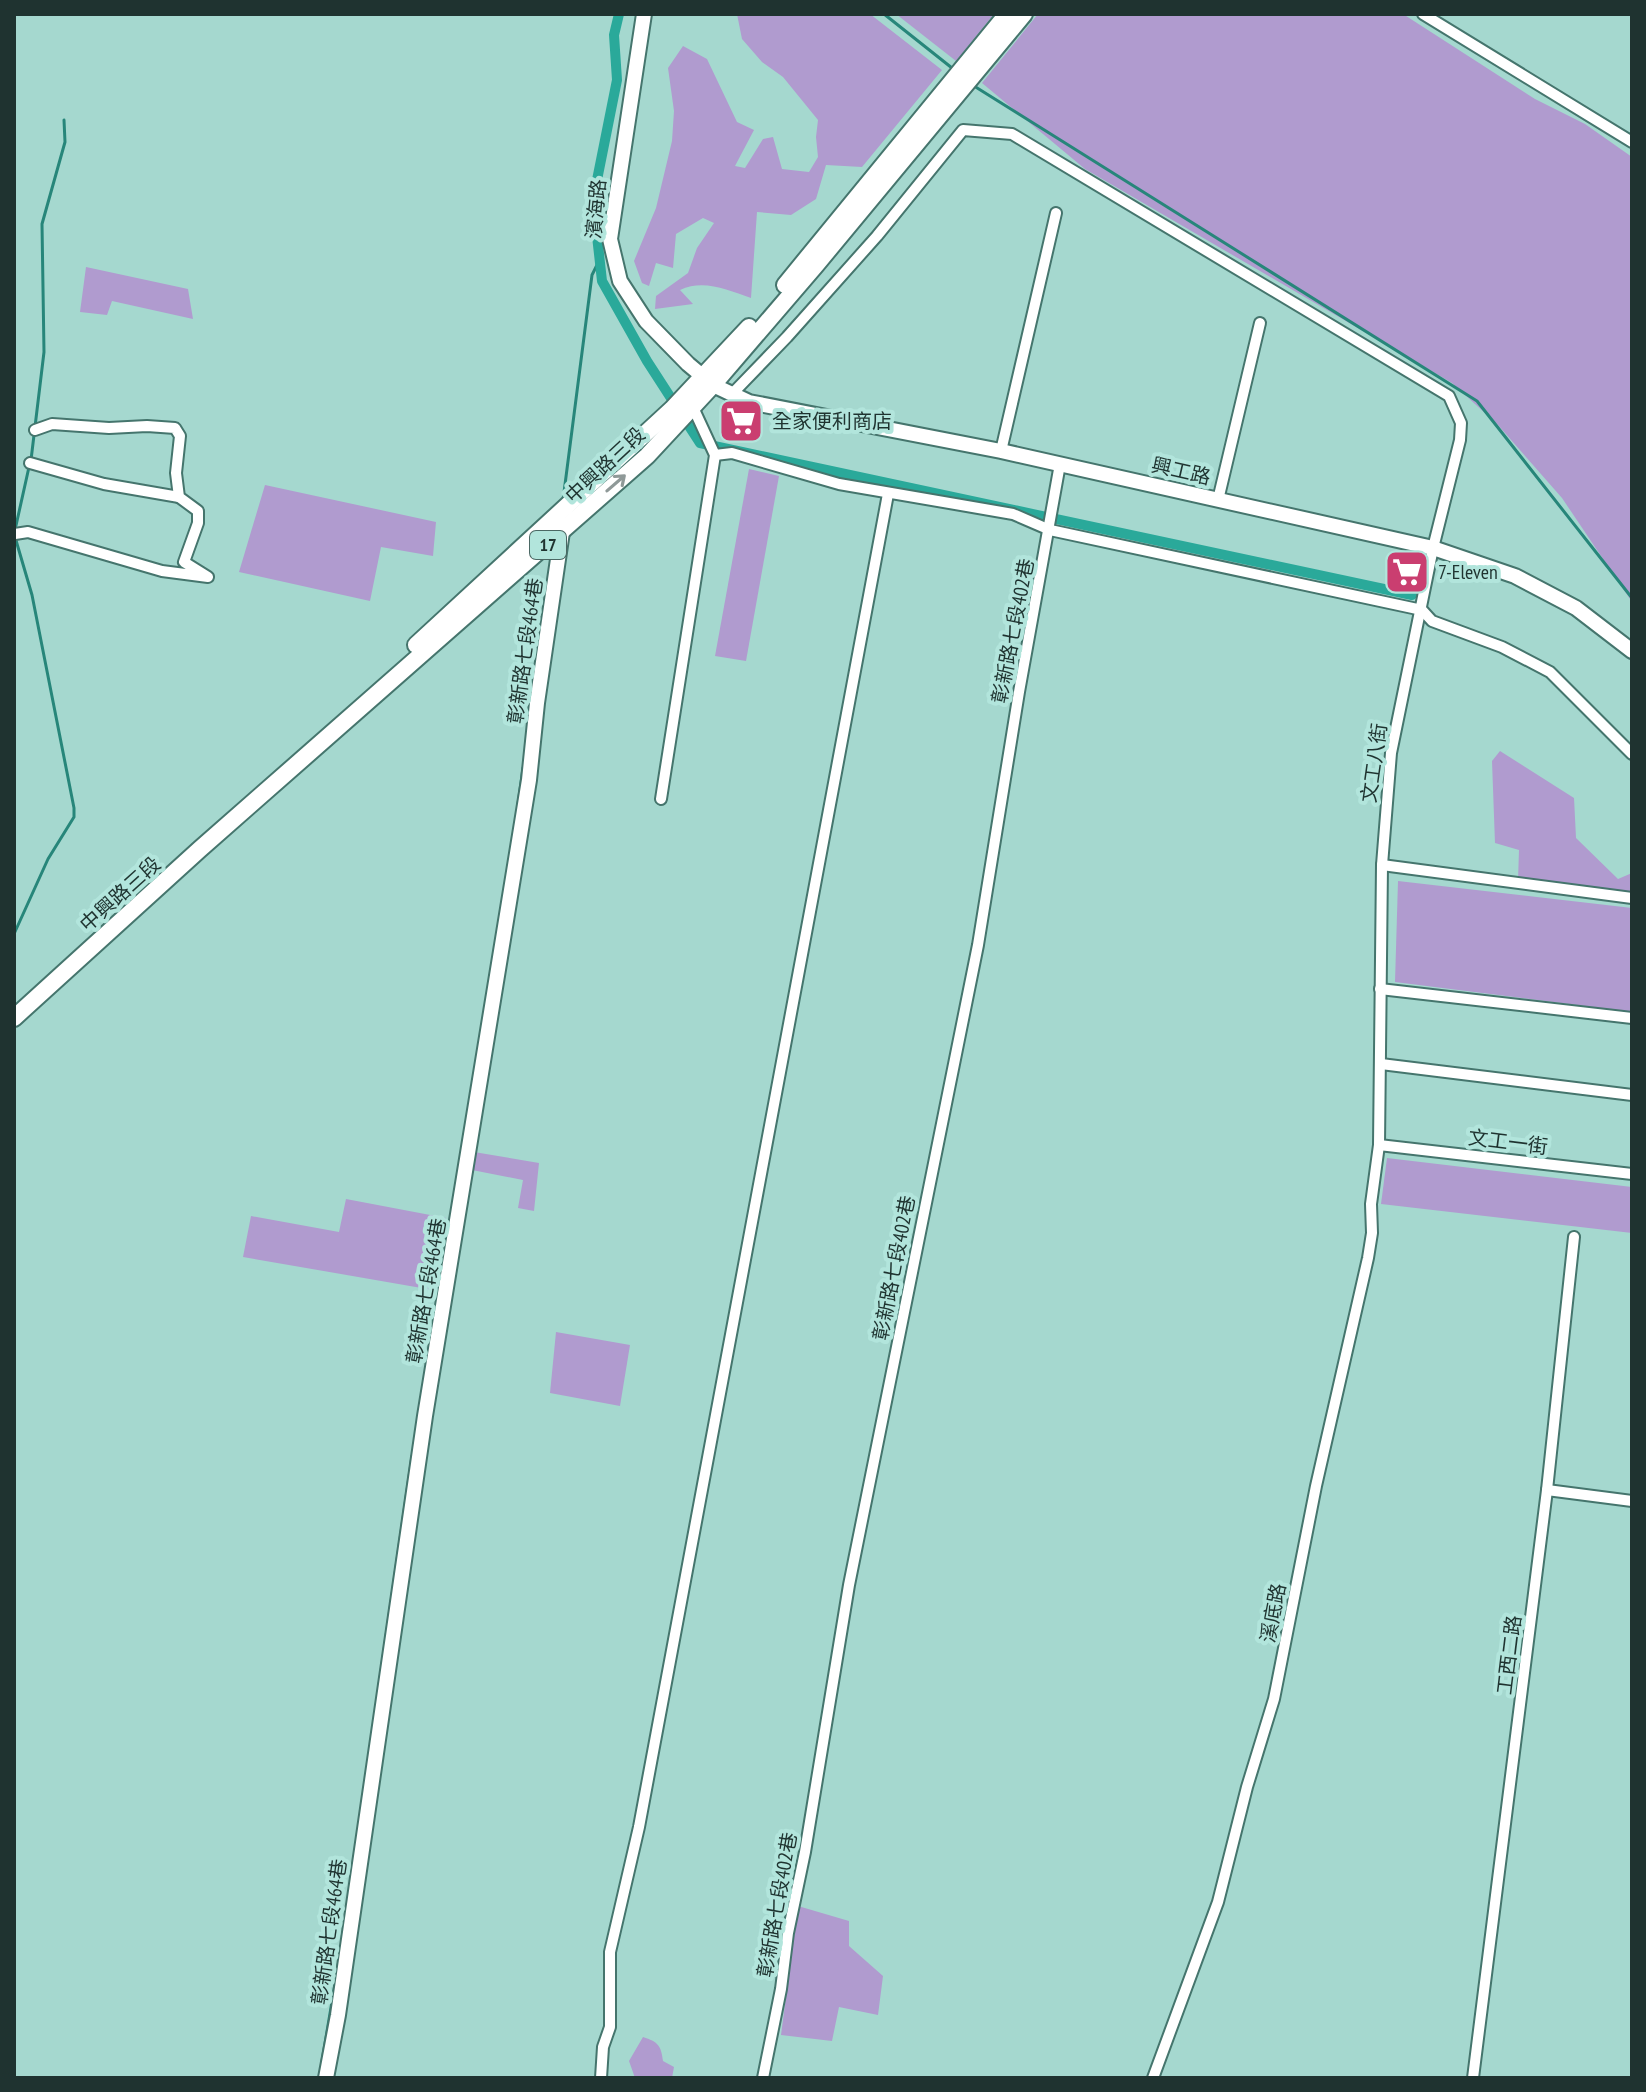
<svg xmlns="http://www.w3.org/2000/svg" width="1646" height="2092" font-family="'PT Sans Narrow','Noto Sans TC',sans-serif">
<rect width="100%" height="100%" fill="#a5d8cf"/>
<g fill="#b09bcf">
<path d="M737,14H870L942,70L862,167L826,165L816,199L791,215L757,212L751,298C727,290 704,279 680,290L693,304L655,309L656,296L688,273L697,248L714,223L703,218L676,234L673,268L656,263L649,286L642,283L634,261L656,208L672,141L674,111L668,68L683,46L707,59L737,122L754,130L735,166L745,168L763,139L773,137L782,169L809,172L818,157L816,137L818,120L783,77L762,62L742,39Z"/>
<path d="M896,14H994L956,61Z"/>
<path d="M1038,14H1403L1535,99L1585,124L1632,157V602L1562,498L1498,425L1452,383L1085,169L982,83Z"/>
<path d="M86,267L188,289L193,319L112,301L107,315L80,312Z"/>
<path d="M749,469L779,476L746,661L715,656Z"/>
<path d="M265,485L436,522L433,556L381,547L370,601L239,572Z"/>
<path d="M1500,751L1574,798L1576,838L1618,879L1632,873V895L1518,881L1519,850L1495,843L1492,761Z"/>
<path d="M1398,881L1632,908V1012L1395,982Z"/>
<path d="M474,1152L539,1163L534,1211L518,1208L523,1180L472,1170Z"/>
<path d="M1387,1158L1632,1187V1233L1381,1204Z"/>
<path d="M346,1199L446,1218L433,1290L243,1257L251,1216L339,1232Z"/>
<path d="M556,1332L630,1345L620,1406L550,1393Z"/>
<path d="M798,1906L849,1921V1946L883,1976L878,2015L839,2007L832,2041L781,2035Z"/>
<path d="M643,2037C658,2042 661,2045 663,2061L674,2067L672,2078H635L629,2061Z"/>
</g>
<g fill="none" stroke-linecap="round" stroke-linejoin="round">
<g stroke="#27867a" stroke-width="3">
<path d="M884,14L952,68"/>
<path d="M974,86L1477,401L1632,598"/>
<path d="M31,460L44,352L42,224L65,142L64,120"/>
<path d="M563,500L592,275L600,259"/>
<path d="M15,530L29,467"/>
<path d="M518,804L523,768"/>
<path d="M14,934L48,859L74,817V808L32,595L15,537"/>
<path d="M379,1685L412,1456"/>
<path d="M322,2061L340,1954"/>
</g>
<path stroke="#2aa99a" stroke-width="10" d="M619,14L614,35L617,80L593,200L602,281L647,361L700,443L1412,595"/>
<g stroke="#45756d" stroke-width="14">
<g id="street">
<path d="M1423,14L1632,142"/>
<path d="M732,394L787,337L877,236L963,130L1012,134L1449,396L1461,423L1460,440L1433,548L1391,753L1382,865L1379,1145L1371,1204L1372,1233L1368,1258L1316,1486L1274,1699L1247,1787L1218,1902L1153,2078"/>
<path d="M1001,451L1056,213"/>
<path d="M715,455L732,453L839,484L1013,514L1050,530L1422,610L1432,621L1502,647L1550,672L1632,754"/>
<path d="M30,463L104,484L179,497"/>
<path d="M1218,500L1260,323"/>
<path d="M15,534L28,532L162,571L208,577L184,562L198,523V511L179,497L176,473L180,436L175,428L147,426L109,428L52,424L35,430"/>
<path d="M661,799L715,455L691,403"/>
<path d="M1382,865L1632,898"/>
<path d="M1380,989L1632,1018"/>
<path d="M1381,1064L1632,1095"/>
<path d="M1379,1145L1632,1174"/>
<path d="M1547,1490L1632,1501"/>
<path d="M601,2078L603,2047L610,2027V1952L639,1827L888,494"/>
<path d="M763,2078L781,1989L788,1933L805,1852L849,1585L978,945L1019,692L1060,464"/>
<path d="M1473,2078L1547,1490L1574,1237"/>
</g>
</g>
<g stroke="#45756d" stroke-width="18">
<g id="secondary">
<path d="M644,14L610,239L620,281L646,321L688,364L713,385L749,402L1001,451L1433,548L1515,576L1576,608L1632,651"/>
<path d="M326,2078L338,2015L425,1416L529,780L537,703L563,525"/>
</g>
</g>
<g stroke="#45756d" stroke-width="20">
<g id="primary">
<path d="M785,285L1007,14"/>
<path d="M416,645L672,409L749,327"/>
<path d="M14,1018L200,849L647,456L713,385L816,265L1024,14"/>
</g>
</g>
<use href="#street" stroke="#fff" stroke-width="10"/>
<use href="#secondary" stroke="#fff" stroke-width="14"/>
<use href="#primary" stroke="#fff" stroke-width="16"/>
</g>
<defs><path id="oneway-shaft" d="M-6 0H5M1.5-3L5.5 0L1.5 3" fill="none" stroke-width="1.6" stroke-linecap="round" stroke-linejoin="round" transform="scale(2)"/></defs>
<use stroke="#8f9998" href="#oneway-shaft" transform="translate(616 483) rotate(-41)"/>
<defs>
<g id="supermarket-square" transform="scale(2.3)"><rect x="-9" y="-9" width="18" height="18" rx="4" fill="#ca3e70" stroke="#b2e5dc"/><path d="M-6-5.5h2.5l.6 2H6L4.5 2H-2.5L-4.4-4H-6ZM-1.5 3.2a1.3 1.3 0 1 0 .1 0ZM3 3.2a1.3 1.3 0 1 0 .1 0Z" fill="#fff"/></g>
</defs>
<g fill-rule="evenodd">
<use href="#supermarket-square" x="741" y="421"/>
<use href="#supermarket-square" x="1407" y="572"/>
</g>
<g text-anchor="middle" stroke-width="8" stroke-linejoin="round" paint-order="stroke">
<rect fill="#b2e5dc" stroke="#4b6864" stroke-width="2" x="530" y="531" width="36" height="28" rx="6"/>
<g font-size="18" font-weight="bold" fill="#1f3330">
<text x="548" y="551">17</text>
</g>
<g font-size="20" fill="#1f3330" stroke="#b2e5dc">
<text transform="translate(596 209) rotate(-85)" y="7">濱海路</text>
<text transform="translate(605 465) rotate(-43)" y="7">中興路三段</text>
<text transform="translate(1181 471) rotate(13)" y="7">興工路</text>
<text transform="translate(1013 631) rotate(-79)" y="7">彰新路七段402巷</text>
<text transform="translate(525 651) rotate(-82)" y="7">彰新路七段464巷</text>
<text transform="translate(1374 763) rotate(-82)" y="7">文工八街</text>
<text transform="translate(120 894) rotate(-42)" y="7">中興路三段</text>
<text transform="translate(1508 1142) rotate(7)" y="7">文工一街</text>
<text transform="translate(894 1268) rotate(-79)" y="7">彰新路七段402巷</text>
<text transform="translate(426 1291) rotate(-80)" y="7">彰新路七段464巷</text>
<text transform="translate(1273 1613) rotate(-79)" y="7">溪底路</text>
<text transform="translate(1509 1655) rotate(-83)" y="7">工西二路</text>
<text transform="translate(777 1905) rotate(-80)" y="7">彰新路七段402巷</text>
<text transform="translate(329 1932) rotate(-82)" y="7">彰新路七段464巷</text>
</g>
<g font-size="20" fill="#1f3330" stroke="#b2e5dc" text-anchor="start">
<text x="772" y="428">全家便利商店</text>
<text x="1438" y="579">7-Eleven</text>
</g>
</g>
<rect width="1646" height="2092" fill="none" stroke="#1f3330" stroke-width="32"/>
</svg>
